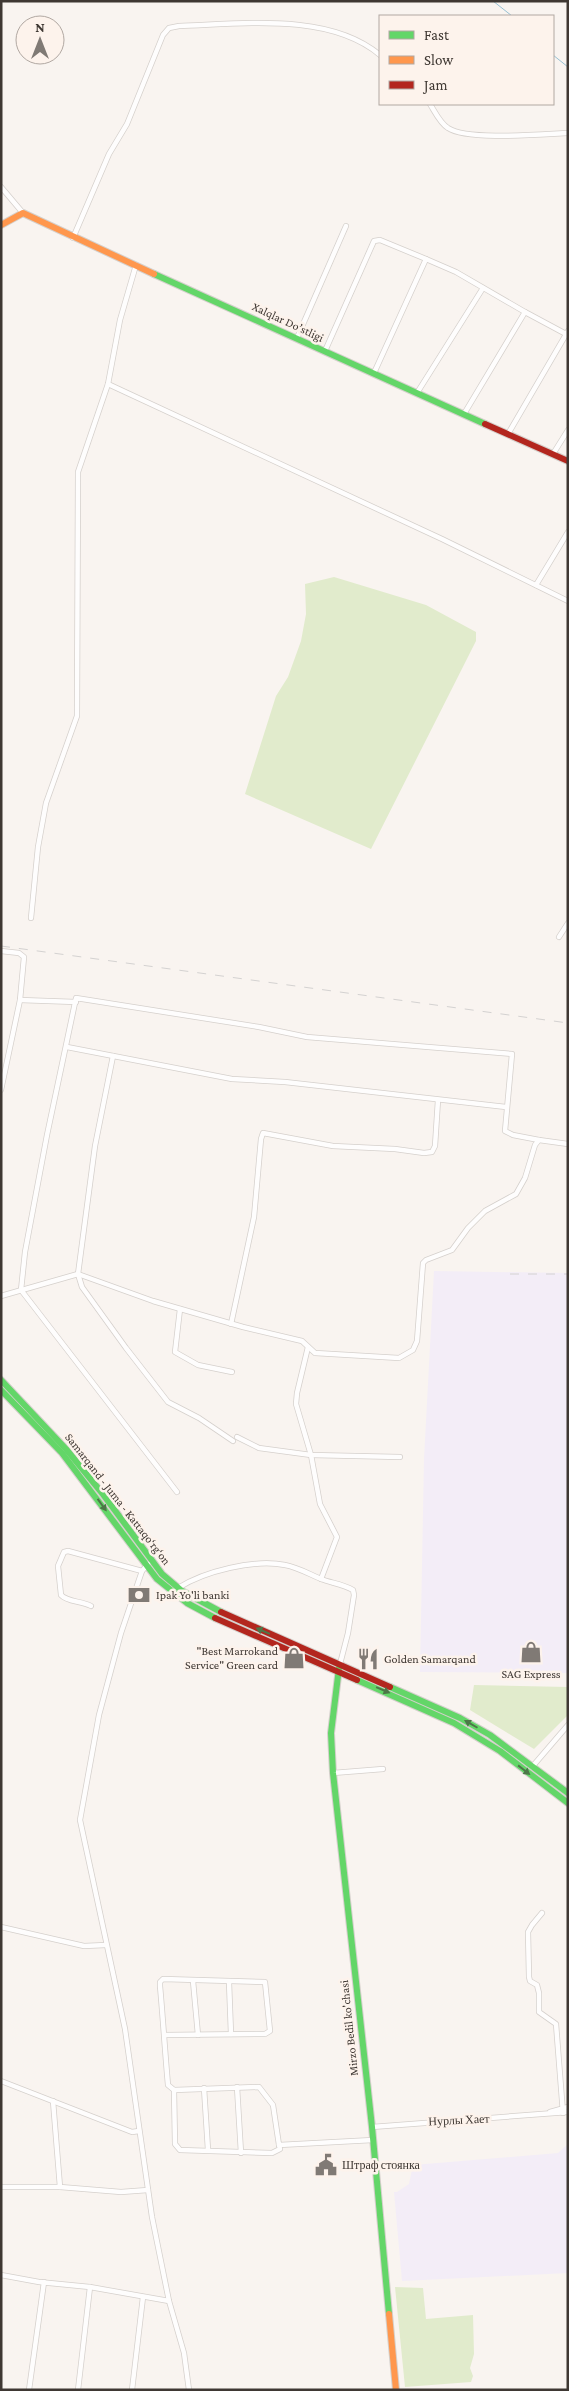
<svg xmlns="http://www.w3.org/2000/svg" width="569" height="2391" font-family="'Crimson Pro',serif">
<rect width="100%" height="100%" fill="#f9f4f0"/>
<g fill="#f3edf7">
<path d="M434,1271L568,1273V1673L420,1672L424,1459Z"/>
<path d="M568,2144V2273L402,2281L394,2192H397L409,2184L413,2165L558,2153Z"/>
</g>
<g fill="#e1ebcc">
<path d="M334,577L426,605L476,632V641L371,849L245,794L276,696L288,677L301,641L306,614L305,584Z"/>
<path d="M474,1685L568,1687V1715L534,1749L470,1710Z"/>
<path d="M395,2287L423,2288L426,2319L473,2315L474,2354L470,2368L473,2376L471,2382L405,2387Z"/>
</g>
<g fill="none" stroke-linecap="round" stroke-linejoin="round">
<g stroke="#97c1d3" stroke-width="1">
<path d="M493,1L512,16"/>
<path d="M553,55L568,67"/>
</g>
<g stroke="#d5d0cc" stroke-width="6">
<g id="street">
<path d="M430,104C435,112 440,123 448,128C467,141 544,134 568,133"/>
<path d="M1,187L23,213"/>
<path d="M73,238L109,154L127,124L163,35L169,28L179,26C241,24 329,12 380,55"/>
<path d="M525,312L566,334"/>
<path d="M297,338L346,226"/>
<path d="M325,351L374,241L380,240L426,259"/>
<path d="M374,373L426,259L456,272L525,312L464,414"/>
<path d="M108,384L442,539L568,601"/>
<path d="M417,393L483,288"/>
<path d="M508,434L568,331"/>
<path d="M553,454L568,430"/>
<path d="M536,585L568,532"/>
<path d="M31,918L38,847L46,803L77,716L78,472L108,384L120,320L136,265"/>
<path d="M559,937L568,923"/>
<path d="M1,951L19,953L24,957L20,1000L1,1090"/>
<path d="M20,1000L76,1002"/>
<path d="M67,1047L232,1079L285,1082L506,1107"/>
<path d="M113,1056L95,1146L78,1274L82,1287L126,1348L168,1402L199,1418L233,1441"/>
<path d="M1,1296L78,1274L153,1301L243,1327L302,1341L315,1353L399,1358L413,1350L417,1341L423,1263L426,1260L452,1250L468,1228L485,1211L516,1194L525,1178L535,1145L539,1140L568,1144"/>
<path d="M180,1309L175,1352L198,1365L232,1372"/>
<path d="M231,1324L254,1217L261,1139L263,1133L333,1146L395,1149L424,1153L432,1152L435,1146L438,1100"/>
<path d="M308,1347L297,1393L296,1404L311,1455L320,1504L337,1537L321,1579"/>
<path d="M237,1437L259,1448L311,1455L400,1457"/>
<path d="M177,1492L21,1290L25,1252L47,1135L76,998L259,1027L307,1037L512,1054L505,1131L513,1135L539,1140"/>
<path d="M148,1564L142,1571L121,1633L99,1715L80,1820L125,2029L152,2217L169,2301L184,2353L189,2390"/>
<path d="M178,1588C205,1571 254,1559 285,1565C297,1567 309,1574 321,1579C331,1583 343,1584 353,1590L354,1595L348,1633L340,1664"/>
<path d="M91,1606C82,1601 67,1602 61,1595L58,1566L64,1552L68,1551L142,1571"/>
<path d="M532,1767L568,1725"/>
<path d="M333,1773L383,1769"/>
<path d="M542,1913L532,1925L528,1932L529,1977L530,1981L537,1985L539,1993V2012L556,2024L563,2113"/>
<path d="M1,1927L84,1946L106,1945"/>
<path d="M193,1981L198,2035"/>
<path d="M229,1982L231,2034"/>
<path d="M164,2035L265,2034L270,2031L265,1982L163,1979L160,1982V1986C163,2019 165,2052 168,2085L174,2090L175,2144L180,2150L272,2153L280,2149L279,2145"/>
<path d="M1,2081L132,2132L139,2131"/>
<path d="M237,2087L241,2153"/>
<path d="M204,2088L208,2150"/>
<path d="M174,2090L259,2087L273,2105L279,2145L373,2140"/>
<path d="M53,2101L60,2187L121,2192L148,2190"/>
<path d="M550,2112L568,2107"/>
<path d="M372,2127L568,2112"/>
<path d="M1,2187H60"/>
<path d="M1,2275L39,2282L90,2287L169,2301"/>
<path d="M29,2390L44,2282"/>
<path d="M78,2390L90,2287"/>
<path d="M132,2390L143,2297"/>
</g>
</g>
<g stroke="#d5d0cc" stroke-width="8">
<g id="fast">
<path d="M154,274L485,424"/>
<path d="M1,1380L66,1449L102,1493L162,1574L182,1591L221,1612"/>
<path d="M1,1390L62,1453L157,1579L187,1603L215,1618"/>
<path d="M339,1668L331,1733L333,1773L372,2127L389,2314"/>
<path d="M357,1680L454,1723L500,1751L568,1803"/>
<path d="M390,1687L460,1718L490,1735L568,1793"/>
</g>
</g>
<g stroke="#d5d0cc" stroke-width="8">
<g id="slow">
<path d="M1,225L23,213L154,274"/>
<path d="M389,2314L396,2390"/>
</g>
</g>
<g stroke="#d5d0cc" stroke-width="8">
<g id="jam">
<path d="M485,424L568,461"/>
<path d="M221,1612L390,1687"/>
<path d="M215,1618L357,1680"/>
</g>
</g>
<use href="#street" stroke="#fefdfd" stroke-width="4.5"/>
<use href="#fast" stroke="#63d668" stroke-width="6"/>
<use href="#slow" stroke="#ff974d" stroke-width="6"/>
<use href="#jam" stroke="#b3261e" stroke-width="6"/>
<g stroke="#d4d2d1" stroke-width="1" stroke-dasharray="9 9" stroke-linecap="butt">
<path d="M1,946L568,1023"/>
<path d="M510,1274H568"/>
</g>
</g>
<defs><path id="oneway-solid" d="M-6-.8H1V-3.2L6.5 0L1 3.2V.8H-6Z" transform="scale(1.25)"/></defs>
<g fill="#4d7748">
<use href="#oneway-solid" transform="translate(102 1505) rotate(54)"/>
<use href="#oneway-solid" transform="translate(263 1631) rotate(-157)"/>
<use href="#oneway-solid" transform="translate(383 1690) rotate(23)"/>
<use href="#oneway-solid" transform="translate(471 1724) rotate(-150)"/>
<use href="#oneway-solid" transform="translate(524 1770) rotate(38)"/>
</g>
<defs>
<g id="bank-bare" transform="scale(1.725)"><path d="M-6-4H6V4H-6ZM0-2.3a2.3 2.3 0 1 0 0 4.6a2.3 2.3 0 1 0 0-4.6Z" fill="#807a75" stroke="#fdf3ec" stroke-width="2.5" paint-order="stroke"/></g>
<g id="shop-bare" transform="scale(1.725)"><path d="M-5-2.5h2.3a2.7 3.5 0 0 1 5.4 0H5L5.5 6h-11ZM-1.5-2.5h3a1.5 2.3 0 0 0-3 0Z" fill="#807a75" stroke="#fdf3ec" stroke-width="2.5" paint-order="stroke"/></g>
<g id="restaurant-bare" transform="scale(1.725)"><path d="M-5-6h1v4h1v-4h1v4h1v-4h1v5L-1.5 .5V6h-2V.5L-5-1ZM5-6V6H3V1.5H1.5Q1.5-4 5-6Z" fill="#807a75" stroke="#fdf3ec" stroke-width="2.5" paint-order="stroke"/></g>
<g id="civic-bare" transform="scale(1.725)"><path d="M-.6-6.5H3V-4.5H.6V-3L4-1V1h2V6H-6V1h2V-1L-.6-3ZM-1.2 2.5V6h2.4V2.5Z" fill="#807a75" stroke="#fdf3ec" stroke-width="2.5" paint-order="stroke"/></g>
</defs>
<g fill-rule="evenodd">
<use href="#bank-bare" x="139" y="1595"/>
<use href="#shop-bare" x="531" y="1652"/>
<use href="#shop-bare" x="294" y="1658"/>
<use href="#restaurant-bare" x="368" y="1659"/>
<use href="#civic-bare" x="326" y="2165"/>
</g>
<g text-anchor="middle" stroke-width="5" stroke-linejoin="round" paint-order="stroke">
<g font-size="12" fill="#3f3833" stroke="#fdf3ec">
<text transform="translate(288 322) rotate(25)" y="4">Xalqlar Do’stligi</text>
<text transform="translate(118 1499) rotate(52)" y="4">Samarqand - Juma - Kattaqo‘rg‘on</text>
<text transform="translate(349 2028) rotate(-96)" y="4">Mirzo Bedil ko'chasi</text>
<text transform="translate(459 2120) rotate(-3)" y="4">Нурлы Хает</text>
</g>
<g font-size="12" fill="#3f3833" stroke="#fdf3ec" text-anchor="start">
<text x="156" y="1599">Ipak Yo'li banki</text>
<text x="278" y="1655" text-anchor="end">"Best Marrokand<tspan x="278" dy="14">Service" Green card</tspan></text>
<text x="384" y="1663">Golden Samarqand</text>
<text x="531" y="1678" text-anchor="middle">SAG Express</text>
<text x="342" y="2169">Штраф стоянка</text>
</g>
</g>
<rect width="569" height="2391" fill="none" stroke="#3f3833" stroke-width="5"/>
<rect x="379" y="15" width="175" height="90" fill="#fdf3ec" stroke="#b1a8a2"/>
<rect x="389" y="31" width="25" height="8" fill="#63d668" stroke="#b1a8a2"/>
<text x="424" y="40" font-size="15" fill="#3f3833">Fast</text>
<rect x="389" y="56" width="25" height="8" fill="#ff974d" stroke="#b1a8a2"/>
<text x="424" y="65" font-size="15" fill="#3f3833">Slow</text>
<rect x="389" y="81" width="25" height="8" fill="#b3261e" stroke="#b1a8a2"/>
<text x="424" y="90" font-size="15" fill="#3f3833">Jam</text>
<g transform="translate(40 40)"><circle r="24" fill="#fdf3ec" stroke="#b1a8a2"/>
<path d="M0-4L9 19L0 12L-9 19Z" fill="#807a75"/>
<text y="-8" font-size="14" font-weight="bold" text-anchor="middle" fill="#3f3833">N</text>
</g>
</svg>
